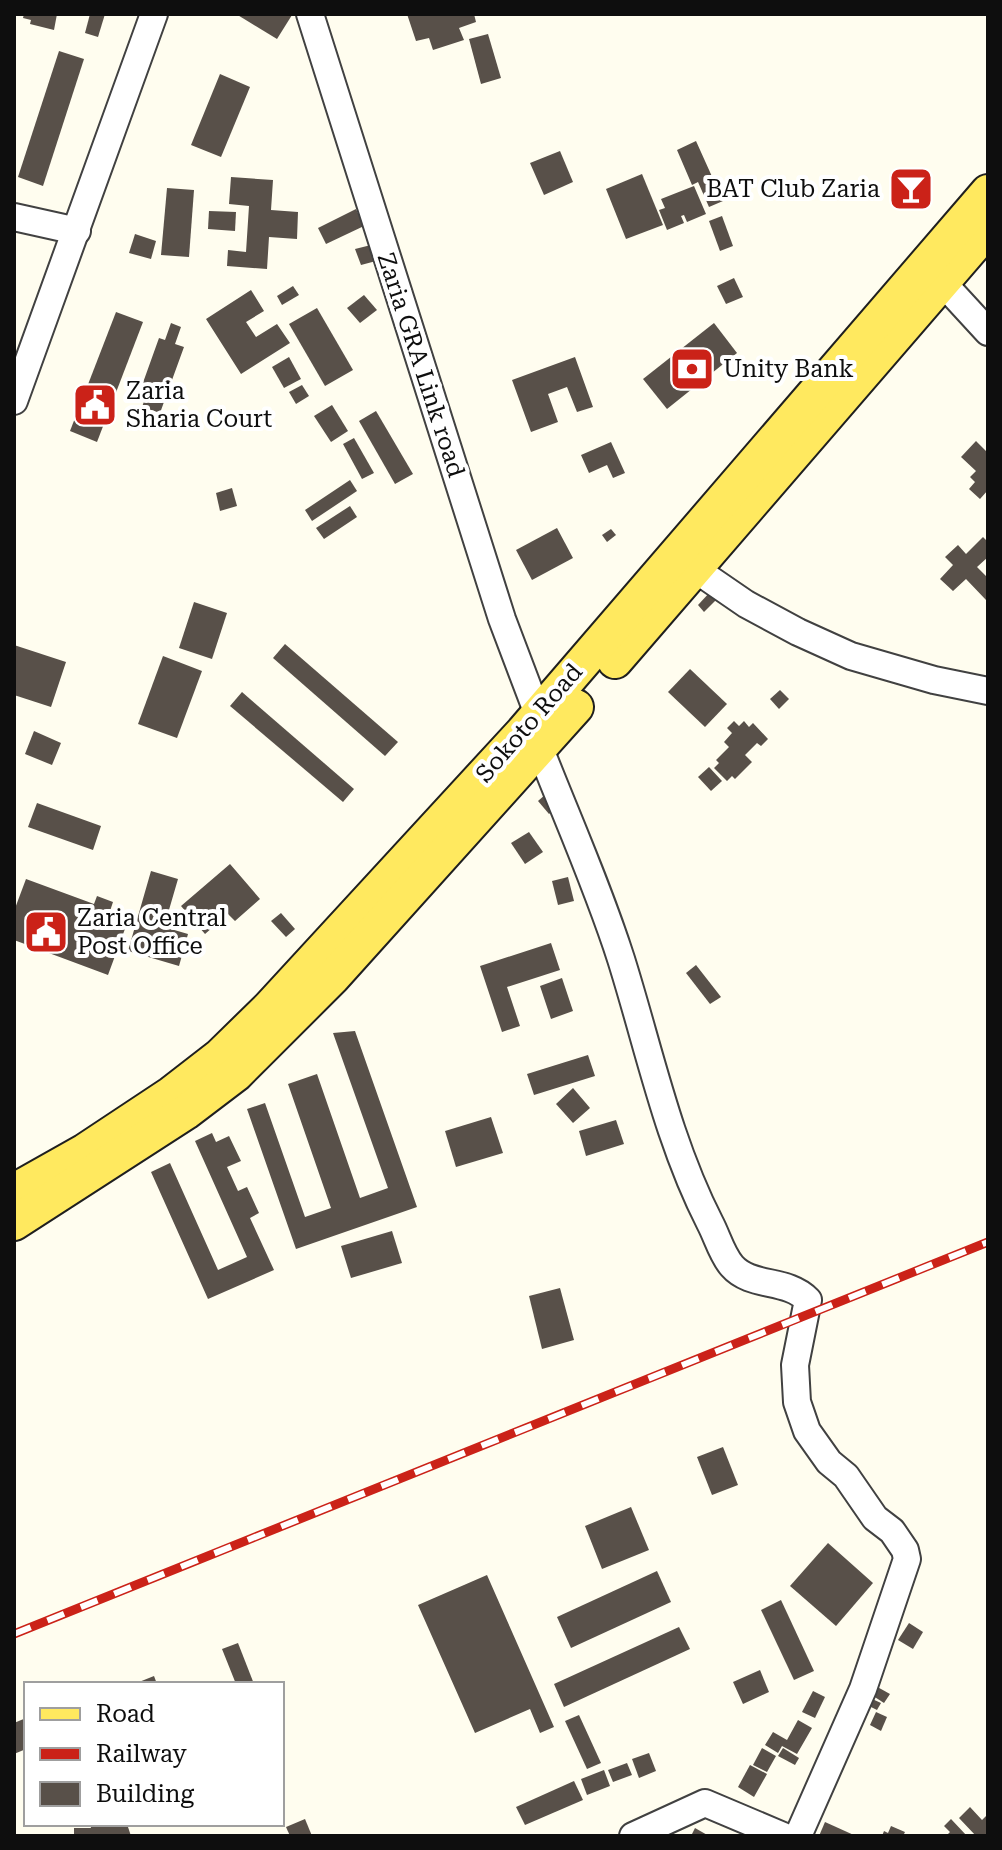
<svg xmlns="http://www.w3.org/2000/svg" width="1002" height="1850" font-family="'Roboto Serif',serif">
<rect width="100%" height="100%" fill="#fffdef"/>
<g fill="#585049">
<path d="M24,14H57L54,30L30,24L31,20L23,18Z"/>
<path d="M90,14H105L98,37L85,33Z"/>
<path d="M236,14H290L292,15L277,39Z"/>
<path d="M407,14H474L476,22L459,28L464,40L433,50L429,38L416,41Z"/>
<path d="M488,34L501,78L481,84L469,39Z"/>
<path d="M59,51L84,59L43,186L18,177Z"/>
<path d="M220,74L250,87L221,157L191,145Z"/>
<path d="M696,141L723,201L709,207L698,182L692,185L677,150Z"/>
<path d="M560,151L573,182L544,195L530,163Z"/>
<path d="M642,174L663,225L626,239L606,189Z"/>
<path d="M231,177L273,180L271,210L298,212L297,239L269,237L267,269L227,266L228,250L246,252L249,206L229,204Z"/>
<path d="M694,186L706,214L687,222L684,215L681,216L684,223L667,230L659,210L665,208L661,199Z"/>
<path d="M167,188L194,190L189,257L161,255Z"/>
<path d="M356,209L364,226L326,244L318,228Z"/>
<path d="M209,211L236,212L235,231L208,229Z"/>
<path d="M722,216L733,246L720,251L709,221Z"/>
<path d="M135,234L156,241L151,259L129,253Z"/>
<path d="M371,245L376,261L361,265L355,249Z"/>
<path d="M734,278L743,297L726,304L717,286Z"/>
<path d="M293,286L299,295L282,305L277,296Z"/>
<path d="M251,290L264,311L246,322L256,337L277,324L290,343L241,374L206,319Z"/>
<path d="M364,295L377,310L360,323L347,308Z"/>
<path d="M317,308L353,370L325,386L289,324Z"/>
<path d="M116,312L143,322L97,442L70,431Z"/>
<path d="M171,323L181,327L175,344L184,347L160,413L142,407L147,393L140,391L159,338L165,340Z"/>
<path d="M714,323L737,353L667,409L643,379Z"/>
<path d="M289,357L301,379L284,388L272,367Z"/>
<path d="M575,357L593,407L577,412L567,387L548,394L558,422L531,432L512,380Z"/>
<path d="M302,385L309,396L296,404L289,392Z"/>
<path d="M332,405L348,431L331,442L314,416Z"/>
<path d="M376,411L413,474L395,484L359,421Z"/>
<path d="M354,438L374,473L362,479L343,444Z"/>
<path d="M976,441L988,453V490L980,499L969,489L975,482L970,477L976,471L961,457Z"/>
<path d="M611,442L625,473L613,478L607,465L589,473L581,455Z"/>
<path d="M350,480L357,491L312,521L305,510Z"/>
<path d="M232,488L237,506L220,511L216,493Z"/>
<path d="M350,506L357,517L324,539L316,528Z"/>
<path d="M557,528L573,558L532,580L516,550Z"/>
<path d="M611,529L616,535L607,542L602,535Z"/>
<path d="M983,537L988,542V557L977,567L988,578L986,600L966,579L953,591L940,579L953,565L945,557L958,545L966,554Z"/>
<path d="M711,591L718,598L704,612L698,605Z"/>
<path d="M194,602L227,613L212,659L179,648Z"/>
<path d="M285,644L398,742L385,756L273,658Z"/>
<path d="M14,645L66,662L51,707L14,695Z"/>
<path d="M163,656L202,671L177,738L138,724Z"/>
<path d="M690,669L727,704L705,727L668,692Z"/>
<path d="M780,690L789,699L779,709L770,699Z"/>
<path d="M242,692L354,789L343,802L230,706Z"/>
<path d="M734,721L739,726L744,721L749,727L753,723L768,739L761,746L757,743L745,755L752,762L735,779L732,776L727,781L714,768L719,763L716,760L729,747L724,742L732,733L727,728Z"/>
<path d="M34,731L61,743L52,765L25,754Z"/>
<path d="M709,767L722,781L711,791L698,777Z"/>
<path d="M546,794L557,807L549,814L538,801Z"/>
<path d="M37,803L101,826L93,850L28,827Z"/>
<path d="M529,832L543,852L525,864L511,843Z"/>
<path d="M230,864L260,899L235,921L228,914L205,934L181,906Z"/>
<path d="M151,871L178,879L164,927L188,934L179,966L128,951Z"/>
<path d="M568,877L574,901L558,905L552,881Z"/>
<path d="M26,879L94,904L97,896L113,902L110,911L129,918L108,975L14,940V911Z"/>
<path d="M281,913L295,929L286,937L271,921Z"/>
<path d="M551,943L560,970L507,987L520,1026L502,1032L480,966Z"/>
<path d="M696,965L721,997L710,1004L686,973Z"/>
<path d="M562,978L573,1011L551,1019L540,986Z"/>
<path d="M355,1031L417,1207L296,1249L247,1109L265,1103L305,1217L331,1208L288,1084L317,1074L360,1198L388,1188L333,1033Z"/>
<path d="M588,1055L595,1076L534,1095L527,1074Z"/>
<path d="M573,1088L590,1108L573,1123L556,1104Z"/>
<path d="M491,1117L503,1153L456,1167L445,1131Z"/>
<path d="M616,1120L624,1144L586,1156L579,1131Z"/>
<path d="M212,1133L216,1142L229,1136L241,1161L227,1167L238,1191L247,1187L259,1213L250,1218L274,1270L208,1299L151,1172L170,1163L218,1270L247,1257L195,1141Z"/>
<path d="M392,1231L402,1263L351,1278L341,1246Z"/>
<path d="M560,1288L574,1340L542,1349L529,1296Z"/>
<path d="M723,1447L738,1485L712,1495L697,1457Z"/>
<path d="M631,1507L649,1550L602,1569L585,1526Z"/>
<path d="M828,1543L873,1583L836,1626L790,1586Z"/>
<path d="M657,1571L671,1602L571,1648L557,1617Z"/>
<path d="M487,1575L554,1727L540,1733L530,1709L475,1733L418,1605Z"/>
<path d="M781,1600L814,1671L794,1680L761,1610Z"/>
<path d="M909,1623L923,1632L913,1649L898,1640Z"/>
<path d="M679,1627L690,1649L564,1707L554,1684Z"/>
<path d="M238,1643L254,1684H236L222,1649Z"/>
<path d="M760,1670L769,1692L743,1704L733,1682Z"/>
<path d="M154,1676L157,1684H134Z"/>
<path d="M872,1684L890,1694L884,1703L867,1692Z"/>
<path d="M813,1691L825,1697L815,1718L802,1712Z"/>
<path d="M870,1698L881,1703L877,1710L867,1705Z"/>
<path d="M876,1712L887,1717L881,1731L870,1725Z"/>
<path d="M579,1715L601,1763L587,1769L565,1721Z"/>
<path d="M26,1718V1749L14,1754V1723Z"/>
<path d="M798,1720L812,1728L797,1754L782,1746L778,1753L765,1745L773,1732L787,1740Z"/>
<path d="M762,1748L776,1756L767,1772L753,1765Z"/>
<path d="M783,1748L799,1758L795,1765L778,1756Z"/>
<path d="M649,1753L656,1771L639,1778L632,1759Z"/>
<path d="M627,1763L632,1775L613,1782L608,1770Z"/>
<path d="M750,1765L767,1774L754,1797L738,1787Z"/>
<path d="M604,1770L610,1786L587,1795L581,1779Z"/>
<path d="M574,1781L583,1800L525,1825L516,1807Z"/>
<path d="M970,1807L982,1820L988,1814V1836H976L959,1818Z"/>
<path d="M305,1819L312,1836H290L286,1827Z"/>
<path d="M951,1819L967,1836H946L950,1832L944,1826Z"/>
<path d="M825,1822L856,1836H819Z"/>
<path d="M90,1824H127L131,1836H74V1828H91Z"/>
<path d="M891,1826L905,1832L903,1836H882L884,1831L888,1833Z"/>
<path d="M695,1828L709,1836H691Z"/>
</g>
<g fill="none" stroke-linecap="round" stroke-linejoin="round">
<g stroke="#414141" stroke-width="30">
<g id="minor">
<path d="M310,14L502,619L538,714"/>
<path d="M14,217L77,231"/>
<path d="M942,282L988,332"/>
<path d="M14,401L154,14"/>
<path d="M695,569L746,604L798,632L851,656L934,680L988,691"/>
<path d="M540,749C567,818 598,887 621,959C649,1048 667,1139 710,1223C717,1236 722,1255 732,1266C751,1288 787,1278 808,1300L795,1365L797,1402L807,1431L829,1462L846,1476L875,1518L892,1531L905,1550L907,1559L863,1689L798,1836"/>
<path d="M633,1836L705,1803L783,1836"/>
</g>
</g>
<g stroke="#1f1f1f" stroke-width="38">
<g id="major">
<path d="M615,661L988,229"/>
<path d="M14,1191L85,1151L171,1094L220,1056L269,1008L523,732L988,192"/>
<path d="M14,1223L186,1112L236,1074L333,977L576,707"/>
</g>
</g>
<use href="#minor" stroke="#fff" stroke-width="26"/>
<use href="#major" stroke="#ffe95f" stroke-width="34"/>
<g stroke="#cb2218" stroke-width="9">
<path id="rail" d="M14,1634L988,1242"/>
</g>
<use href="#rail" stroke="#fff" stroke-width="6" stroke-dasharray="18" stroke-linecap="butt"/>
</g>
<defs>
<g id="bar-square" transform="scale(2.3)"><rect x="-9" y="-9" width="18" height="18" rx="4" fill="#cb2218" stroke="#fff"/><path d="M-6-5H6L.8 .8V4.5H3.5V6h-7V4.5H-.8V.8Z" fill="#fff"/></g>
<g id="bank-square" transform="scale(2.3)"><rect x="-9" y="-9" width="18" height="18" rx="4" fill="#cb2218" stroke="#fff"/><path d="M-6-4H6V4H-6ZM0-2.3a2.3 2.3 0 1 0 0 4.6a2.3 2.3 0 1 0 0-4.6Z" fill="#fff"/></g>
<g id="civic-square" transform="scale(2.3)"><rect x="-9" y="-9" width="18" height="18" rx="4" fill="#cb2218" stroke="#fff"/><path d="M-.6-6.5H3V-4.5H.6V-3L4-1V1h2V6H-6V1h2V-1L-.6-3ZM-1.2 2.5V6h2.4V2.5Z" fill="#fff"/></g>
</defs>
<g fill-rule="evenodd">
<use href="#bar-square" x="911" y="189"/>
<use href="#bank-square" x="692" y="369"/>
<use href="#civic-square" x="95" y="405"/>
<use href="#civic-square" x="46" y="932"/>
</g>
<g text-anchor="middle" stroke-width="8" stroke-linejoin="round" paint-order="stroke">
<g font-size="24" fill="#0e0e0e" stroke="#fff" text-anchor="start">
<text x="880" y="197" text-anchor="end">BAT Club Zaria</text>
<text x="723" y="377">Unity Bank</text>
<text x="126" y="399">Zaria<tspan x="126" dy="28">Sharia Court</tspan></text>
<text x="77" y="926">Zaria Central<tspan x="77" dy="28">Post Office</tspan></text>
</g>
<g font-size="24" fill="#0e0e0e" stroke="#fff">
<text transform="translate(421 365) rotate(72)" y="8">Zaria GRA Link road</text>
<text transform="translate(529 723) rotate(-49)" y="8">Sokoto Road</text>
</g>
</g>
<rect width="1002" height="1850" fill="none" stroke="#0e0e0e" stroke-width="32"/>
<rect x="24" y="1682" width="260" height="144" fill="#ffffff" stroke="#9f9f9f" stroke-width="2"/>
<rect x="40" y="1708" width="40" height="12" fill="#ffe95f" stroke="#9f9f9f" stroke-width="2"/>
<text x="96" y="1722" font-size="24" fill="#0e0e0e">Road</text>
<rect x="40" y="1748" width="40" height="12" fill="#cb2218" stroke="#9f9f9f" stroke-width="2"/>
<text x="96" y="1762" font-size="24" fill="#0e0e0e">Railway</text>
<rect x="40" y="1782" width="40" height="24" fill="#585049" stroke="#9f9f9f" stroke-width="2"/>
<text x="96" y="1802" font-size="24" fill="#0e0e0e">Building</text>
</svg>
